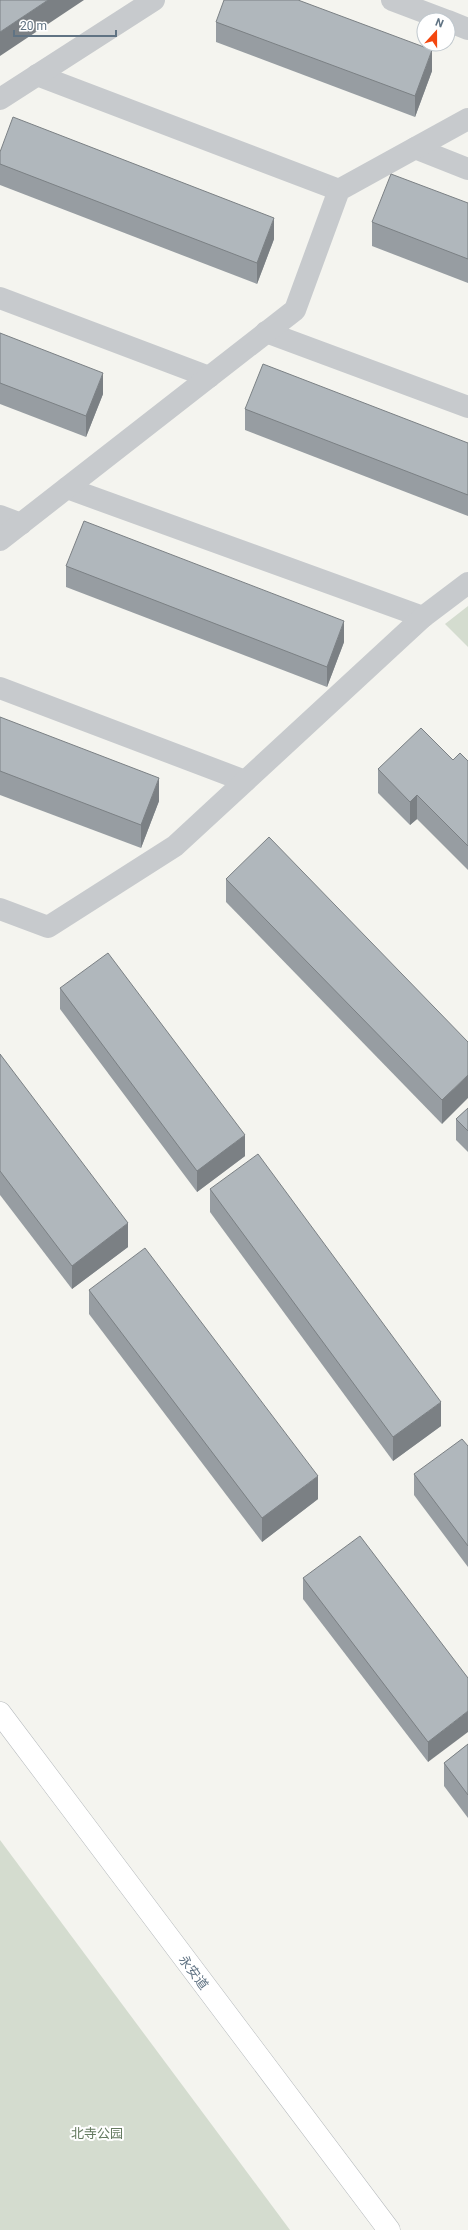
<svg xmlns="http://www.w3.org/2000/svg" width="468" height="2230" font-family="Roboto,'Noto Sans SC',sans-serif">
<rect width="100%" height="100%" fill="#f4f4ef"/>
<g fill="#d4dccf">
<path d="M468,606V647L445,624Z"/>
<path d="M0,1840L290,2230H0Z"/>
</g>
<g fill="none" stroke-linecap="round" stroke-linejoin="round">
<g stroke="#b7bbbe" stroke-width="23">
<path id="major" d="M0,1713L389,2230"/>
</g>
<g stroke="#c7cacd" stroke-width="22">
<path d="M392,0L445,20"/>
<path d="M448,21L468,29"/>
<path d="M37,75L339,190"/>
<path d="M0,99L154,0"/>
<path d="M415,148L468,169"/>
<path d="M0,298L209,377"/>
<path d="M266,332L468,407"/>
<path d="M67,488L423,617"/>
<path d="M0,516L21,524"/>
<path d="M0,540L295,310L339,190L468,119"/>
<path d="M0,688L245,781"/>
<path d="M0,909L48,927L175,846L423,617L468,583"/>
</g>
<use href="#major" stroke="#fff" stroke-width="22"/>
</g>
<g fill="#979da2">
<path d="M216,22L432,71L415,117L216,42Z"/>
<path d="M0,152L274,239L257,284L0,185Z"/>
<path d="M468,203V283L372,246V222Z"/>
<path d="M0,333L103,394L86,437L0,404Z"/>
<path d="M245,409L468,443V516L245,430Z"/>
<path d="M66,566L344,642L327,687L66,587Z"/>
<path d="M0,717L159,801L141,848L0,795Z"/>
<path d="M453,760L468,761V870L417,819L410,825L378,793V769Z"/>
<path d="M226,879L468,1042L442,1124L226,902Z"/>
<path d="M60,988L245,1156L197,1192L60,1009Z"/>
<path d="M0,1054L128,1247L72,1289L0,1195Z"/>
<path d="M468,1108V1152L456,1140V1119Z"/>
<path d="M210,1189L441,1426L393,1461L210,1212Z"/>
<path d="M89,1290L318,1499L262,1542L89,1314Z"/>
<path d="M468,1446V1567L414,1495V1474Z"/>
<path d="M303,1578L468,1678L428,1762L303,1599Z"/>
<path d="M468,1744V1818L444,1786V1763Z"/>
</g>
<g fill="#7b8084">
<path d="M48,0H84L0,56V32Z"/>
<path d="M432,50V71L415,117V96Z"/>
<path d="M274,218V239L257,284V263Z"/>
<path d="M103,373V394L86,437V416Z"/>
<path d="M344,621V642L327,687V667Z"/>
<path d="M159,778V801L141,848V825Z"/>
<path d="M417,795V819L410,825V802Z"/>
<path d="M468,1075V1098L442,1124V1100Z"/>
<path d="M245,1135V1156L197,1192V1171Z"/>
<path d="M128,1223V1247L72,1289V1266Z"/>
<path d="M441,1402V1426L393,1461V1437Z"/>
<path d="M318,1476V1499L262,1542V1518Z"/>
<path d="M468,1711V1732L428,1762V1742Z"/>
</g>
<g fill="#b0b7bc" stroke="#7b8084">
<path d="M0,0H48L0,32Z"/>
<path d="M224,0H298L432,50L415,96L216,22Z"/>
<path d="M13,117L274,218L257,263L0,164V152Z"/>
<path d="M391,174L468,203V259L372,222Z"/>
<path d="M0,333L103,373L86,416L0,383Z"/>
<path d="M263,364L468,443V495L245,409Z"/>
<path d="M84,521L344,621L327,667L66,566Z"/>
<path d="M0,717L159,778L141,825L0,771Z"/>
<path d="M421,728L453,760L460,753L468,761V846L417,795L410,802L378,769Z"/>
<path d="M269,837L468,1042V1075L442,1100L226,879Z"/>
<path d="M108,953L245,1135L197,1171L60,988Z"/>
<path d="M0,1054L128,1223L72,1266L0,1171Z"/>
<path d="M468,1108V1131L456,1119Z"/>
<path d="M258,1154L441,1402L393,1437L210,1189Z"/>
<path d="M145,1248L318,1476L262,1518L89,1290Z"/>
<path d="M462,1439L468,1446V1546L414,1474Z"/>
<path d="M360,1536L468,1678V1711L428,1742L303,1578Z"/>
<path d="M468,1744V1795L444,1763Z"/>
</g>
<g text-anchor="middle" stroke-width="4" stroke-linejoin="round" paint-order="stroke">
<g font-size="13" fill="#607383" stroke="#fff">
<text transform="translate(194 1972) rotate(53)" y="5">永安道</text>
</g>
<g font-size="13" fill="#647a5f" stroke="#fff">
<text x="97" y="2138">北寺公园</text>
</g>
</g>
<g transform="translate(436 32) rotate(21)"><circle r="19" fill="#ffffff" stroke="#bfc7cd"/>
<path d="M0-3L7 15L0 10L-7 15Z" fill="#f4460e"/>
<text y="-6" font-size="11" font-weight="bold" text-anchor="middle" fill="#607383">N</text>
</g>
<path d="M14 30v6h102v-6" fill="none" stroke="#607383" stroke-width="2"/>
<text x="20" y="30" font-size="12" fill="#607383" stroke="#ffffff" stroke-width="3" paint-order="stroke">20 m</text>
</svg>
